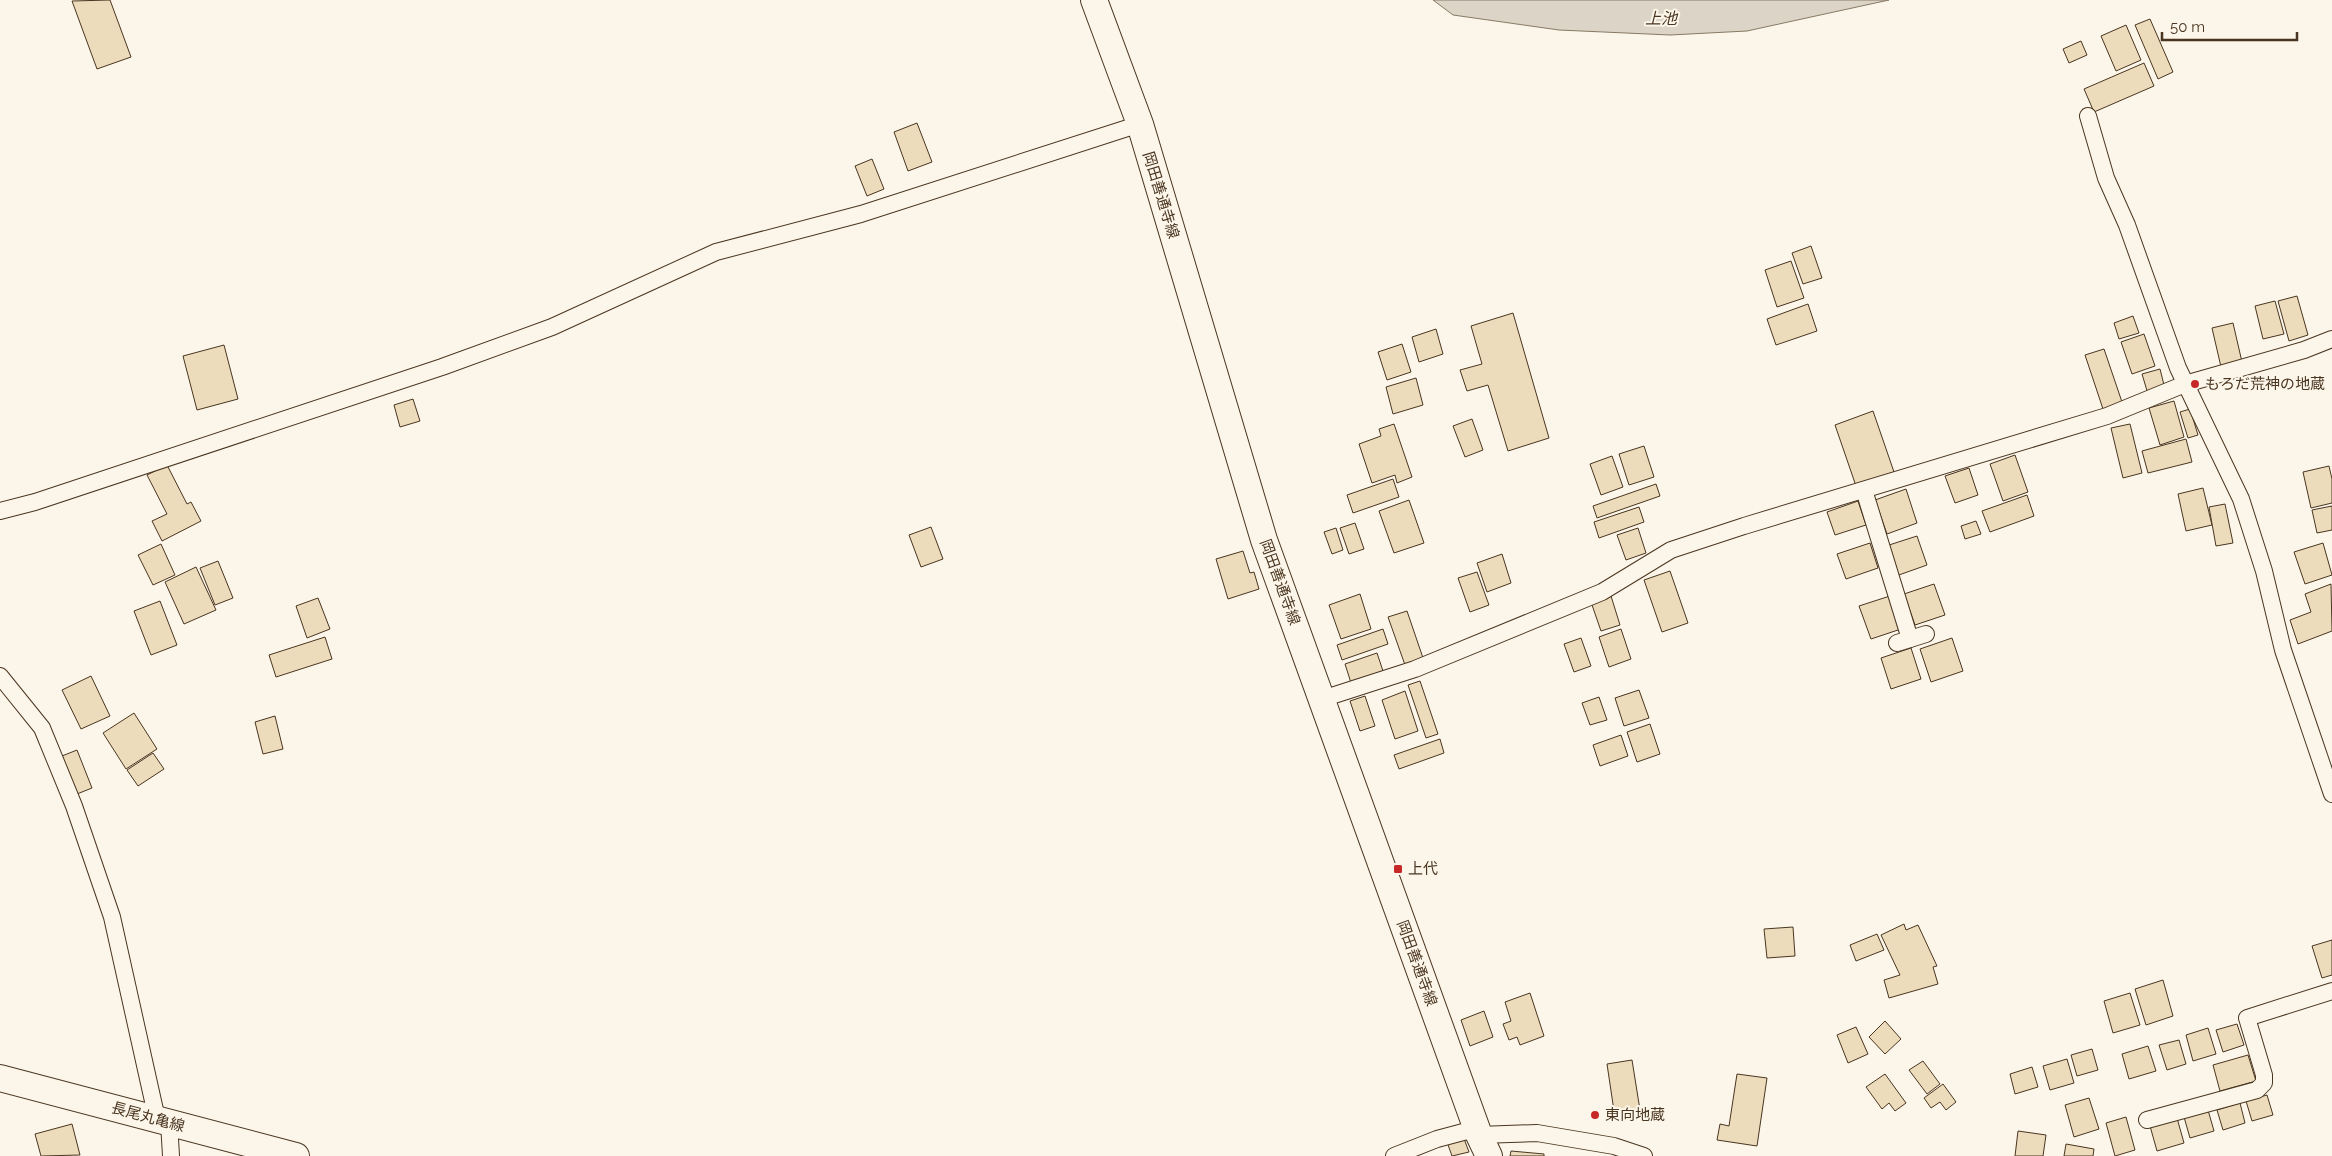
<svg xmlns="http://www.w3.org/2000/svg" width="2332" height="1156" font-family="Raleway,'Noto Sans JP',sans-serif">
<rect width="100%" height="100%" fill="#fbf6e9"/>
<path fill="#dcd4c6" stroke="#887966" d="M1433,0H1889L1747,31L1670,35L1559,30L1453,15Z"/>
<g fill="#ecdcbc" stroke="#4a3520">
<path d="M110,0L131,57L97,69L72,1Z"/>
<path d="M2150,19L2173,72L2158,79L2135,25Z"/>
<path d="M2126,25L2141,60L2116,71L2101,36Z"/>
<path d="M2081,41L2087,55L2069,63L2063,49Z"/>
<path d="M2144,63L2154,86L2094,112L2084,89Z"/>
<path d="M917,123L932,162L908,171L894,132Z"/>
<path d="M872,159L884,189L867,196L855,166Z"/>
<path d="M1811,246L1822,278L1803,284L1792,253Z"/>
<path d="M1791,261L1804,298L1777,307L1765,270Z"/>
<path d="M2297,296L2308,335L2289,341L2278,301Z"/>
<path d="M2275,301L2284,334L2263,339L2255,306Z"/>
<path d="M1808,304L1817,331L1776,345L1767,319Z"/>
<path d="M1513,313L1549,438L1508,451L1488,385L1467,391L1460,370L1482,364L1471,326Z"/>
<path d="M2133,316L2139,333L2119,339L2114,323Z"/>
<path d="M2233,323L2242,362L2221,367L2212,328Z"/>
<path d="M1436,329L1443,354L1419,362L1412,337Z"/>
<path d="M2144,334L2155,366L2132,374L2121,342Z"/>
<path d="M1402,344L1411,372L1387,380L1378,352Z"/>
<path d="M224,345L238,399L197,410L183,356Z"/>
<path d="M2104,349L2122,402L2103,409L2085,355Z"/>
<path d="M2160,369L2165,389L2148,394L2142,374Z"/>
<path d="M1416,378L1423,405L1393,414L1386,387Z"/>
<path d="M413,399L420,421L400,427L394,405Z"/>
<path d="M2174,401L2184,437L2160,445L2149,408Z"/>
<path d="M2190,409L2198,435L2188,438L2180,412Z"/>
<path d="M1873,411L1894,472L1856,486L1835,425Z"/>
<path d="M1472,419L1483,450L1465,457L1453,426Z"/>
<path d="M1394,424L1412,477L1397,483L1395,475L1372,483L1359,444L1381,436L1379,429Z"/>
<path d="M2130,424L2142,473L2123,478L2111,428Z"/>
<path d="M2186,439L2192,462L2148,473L2142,451Z"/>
<path d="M1644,446L1654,477L1629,485L1619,454Z"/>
<path d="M2015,455L2028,492L2003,501L1990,464Z"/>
<path d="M1612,456L1623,487L1601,495L1590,464Z"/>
<path d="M167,465L187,504L191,502L201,521L162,541L152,521L167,514L147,475Z"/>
<path d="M2329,466L2332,479V503L2311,508L2303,472Z"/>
<path d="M1969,468L1978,495L1955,503L1945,476Z"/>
<path d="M1393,479L1399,497L1353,513L1347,495Z"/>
<path d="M1656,484L1660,496L1597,518L1593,506Z"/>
<path d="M2203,488L2212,525L2186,531L2178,494Z"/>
<path d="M1906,489L1917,523L1887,534L1875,500Z"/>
<path d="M2027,495L2034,516L1990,532L1982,511Z"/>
<path d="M1409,500L1424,543L1394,553L1379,511Z"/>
<path d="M1858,501L1866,525L1835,535L1827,512Z"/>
<path d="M2225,504L2233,543L2216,546L2209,507Z"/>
<path d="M2332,506V530L2317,533L2312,510Z"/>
<path d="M1639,507L1644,522L1599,538L1594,522Z"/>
<path d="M1976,521L1981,534L1965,539L1961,526Z"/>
<path d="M1355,523L1364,549L1349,554L1340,528Z"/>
<path d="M931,527L943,559L921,567L909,535Z"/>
<path d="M1336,528L1343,550L1332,554L1324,532Z"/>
<path d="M1638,528L1646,553L1626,560L1617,535Z"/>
<path d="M1917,536L1927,565L1896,576L1886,546Z"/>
<path d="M1870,543L1878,568L1846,579L1837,554Z"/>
<path d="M2323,543L2332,575L2305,584L2294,552Z"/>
<path d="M161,544L175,575L153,585L138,555Z"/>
<path d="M1243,551L1250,573L1254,572L1259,589L1228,599L1216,559Z"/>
<path d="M1502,554L1511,583L1487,592L1477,563Z"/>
<path d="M218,561L233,598L215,605L200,568Z"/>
<path d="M196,567L216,610L184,624L165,582Z"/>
<path d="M1670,571L1688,623L1662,632L1644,580Z"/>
<path d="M1477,572L1489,605L1470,612L1458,578Z"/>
<path d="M1934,584L1945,615L1915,625L1904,594Z"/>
<path d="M2331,584L2332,631L2298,644L2290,620L2311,612L2305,594Z"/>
<path d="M1360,594L1371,629L1341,639L1329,605Z"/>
<path d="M1893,595L1904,628L1871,639L1859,606Z"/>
<path d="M1611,596L1620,625L1601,631L1591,602Z"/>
<path d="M318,598L330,629L307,638L296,606Z"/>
<path d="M160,601L177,645L151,655L134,611Z"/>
<path d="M1407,611L1423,658L1405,665L1388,617Z"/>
<path d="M1383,629L1388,644L1342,660L1337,645Z"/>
<path d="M1621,629L1631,659L1609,667L1599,637Z"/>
<path d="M325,637L332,659L276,677L269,655Z"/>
<path d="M1581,638L1591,666L1574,672L1564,644Z"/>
<path d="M1952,638L1963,671L1931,682L1920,649Z"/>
<path d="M1911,648L1921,679L1891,689L1881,658Z"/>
<path d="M1377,653L1384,674L1352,686L1345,664Z"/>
<path d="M91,676L110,716L81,729L62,690Z"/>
<path d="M1420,681L1438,734L1426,738L1408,685Z"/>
<path d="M1639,690L1649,718L1624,726L1615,698Z"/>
<path d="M1405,691L1418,731L1395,739L1382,700Z"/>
<path d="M1365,696L1375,726L1360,731L1350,701Z"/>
<path d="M1599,697L1607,720L1590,725L1582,703Z"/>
<path d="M134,713L157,749L126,769L103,733Z"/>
<path d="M275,716L283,749L263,754L255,722Z"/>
<path d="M1650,724L1660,754L1637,762L1627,732Z"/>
<path d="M1621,735L1628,756L1600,766L1593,745Z"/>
<path d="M1440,739L1444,753L1399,769L1394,755Z"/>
<path d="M77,750L92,788L77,794L62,756Z"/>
<path d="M153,753L164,769L138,786L127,770Z"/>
<path d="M1904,924L1906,930L1918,925L1937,966L1933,967L1938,984L1889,998L1884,980L1900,975L1881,935Z"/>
<path d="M1793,927L1795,956L1767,958L1764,929Z"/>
<path d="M1877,934L1884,950L1856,961L1850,945Z"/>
<path d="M2332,940V975L2322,978L2312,946Z"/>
<path d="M2163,980L2173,1016L2146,1025L2135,989Z"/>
<path d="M1530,993L1544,1036L1520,1045L1517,1037L1509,1040L1503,1024L1511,1021L1505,1002Z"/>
<path d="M2130,993L2140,1025L2113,1033L2104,1001Z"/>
<path d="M1484,1011L1493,1037L1470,1046L1461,1020Z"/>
<path d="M1885,1021L1901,1039L1885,1054L1869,1037Z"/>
<path d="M2237,1024L2244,1045L2223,1052L2216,1030Z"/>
<path d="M1856,1027L1868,1054L1848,1063L1837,1035Z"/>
<path d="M2208,1028L2216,1054L2193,1061L2186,1035Z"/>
<path d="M2179,1040L2186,1064L2167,1070L2159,1045Z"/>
<path d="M2148,1046L2156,1071L2129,1079L2122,1054Z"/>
<path d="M2092,1049L2098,1070L2077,1076L2071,1055Z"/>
<path d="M2248,1055L2256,1081L2220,1091L2213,1065Z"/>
<path d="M2067,1059L2074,1083L2050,1090L2043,1066Z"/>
<path d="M1632,1060L1640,1110L1623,1112L1622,1109L1614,1111L1607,1064Z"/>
<path d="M1923,1061L1940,1084L1927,1094L1909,1070Z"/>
<path d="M2032,1067L2038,1087L2015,1094L2010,1074Z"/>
<path d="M1737,1074L1767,1078L1757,1146L1717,1140L1720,1124L1729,1126Z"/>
<path d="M1885,1074L1906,1103L1895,1111L1889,1103L1882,1109L1866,1087Z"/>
<path d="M1943,1084L1956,1102L1946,1110L1940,1102L1931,1108L1924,1098Z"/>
<path d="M2267,1095L2273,1115L2252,1121L2246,1101Z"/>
<path d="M2089,1098L2099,1129L2074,1137L2065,1105Z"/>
<path d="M2240,1103L2245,1123L2223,1130L2217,1110Z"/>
<path d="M2208,1110L2214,1131L2190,1138L2184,1117Z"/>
<path d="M2126,1117L2135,1150L2115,1156L2106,1123Z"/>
<path d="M2177,1118L2184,1143L2157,1151L2150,1126Z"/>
<path d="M72,1124L80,1155L41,1156L35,1134Z"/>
<path d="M2018,1131L2046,1135L2043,1156H2015Z"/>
<path d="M1463,1136L1469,1152L1452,1156L1447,1142Z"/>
<path d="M2066,1144L2094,1149L2093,1156H2064Z"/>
<path d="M1511,1151L1544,1154V1156H1510Z"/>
</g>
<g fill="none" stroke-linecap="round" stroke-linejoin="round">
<g stroke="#4a3520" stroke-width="18">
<g id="street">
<path d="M2088,116L2106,178L2127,225L2178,368L2241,499L2264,571L2283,650L2332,794"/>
<path d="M1864,490L1910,639L1897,643"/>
<path d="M0,511L35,502L442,367L552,327L716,252L861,214L1140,124"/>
<path d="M1910,639L1926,634"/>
<path d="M0,676L42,728L74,806L112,917L157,1119"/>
<path d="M1322,699L1415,669L1602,592L1671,550L1744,526L2107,416L2185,384L2304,350L2332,339"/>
<path d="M2147,1120L2257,1090L2264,1083V1075L2247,1018L2332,991"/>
<path d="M169,1122L171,1156"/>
<path d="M1394,1156L1437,1139L1467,1131L1479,1135L1537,1133L1614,1146L1644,1156"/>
</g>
</g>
<g stroke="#4a3520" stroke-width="28">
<g id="primary">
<path d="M1094,0L1140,124L1264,540L1479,1135L1489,1156"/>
<path d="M0,1078L296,1156"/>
</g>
</g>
<use href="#street" stroke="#fbf6e9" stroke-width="16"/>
<use href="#primary" stroke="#fbf6e9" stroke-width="26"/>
</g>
<g fill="#c62828" stroke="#fbf6e9" stroke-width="2">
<circle cx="2195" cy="384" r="5"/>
<rect x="1393" y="864" width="10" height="10" rx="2.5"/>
<circle cx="1595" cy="1115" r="5"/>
</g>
<g text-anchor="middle" stroke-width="4" stroke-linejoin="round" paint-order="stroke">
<g font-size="15" fill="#4a3520" stroke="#fbf6e9">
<text transform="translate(1161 195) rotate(73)" y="5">岡田善通寺線</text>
<text transform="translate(1280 582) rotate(70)" y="5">岡田善通寺線</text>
<text transform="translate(1417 963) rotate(70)" y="5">岡田善通寺線</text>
<text transform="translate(148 1117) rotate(15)" y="5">長尾丸亀線</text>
</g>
<g font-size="15" fill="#4a3520" stroke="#fbf6e9" text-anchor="start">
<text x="2205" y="389">もろだ荒神の地蔵</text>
<text x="1408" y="874">上代</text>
<text x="1605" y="1120">東向地蔵</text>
</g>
<g font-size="16" font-style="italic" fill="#4a3520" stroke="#fbf6e9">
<text x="1661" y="24">上池</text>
</g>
</g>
<path d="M2162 32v8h135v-8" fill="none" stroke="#4a3520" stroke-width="2.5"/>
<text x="2170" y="32" font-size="15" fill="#4a3520" stroke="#fbf6e9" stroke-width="4" paint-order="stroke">50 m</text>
</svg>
